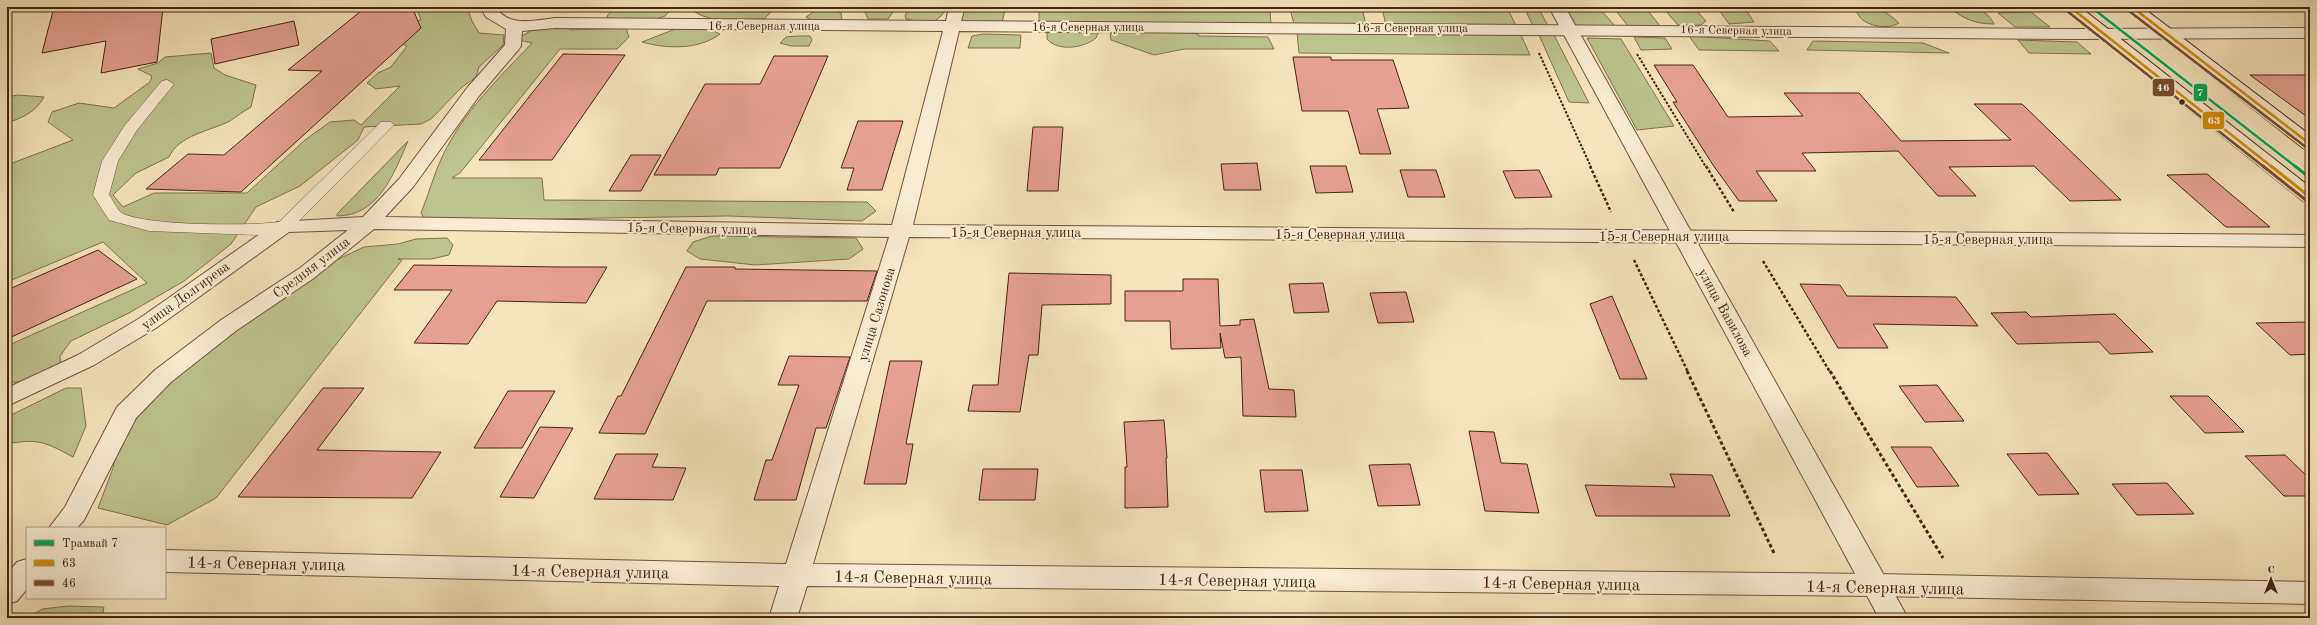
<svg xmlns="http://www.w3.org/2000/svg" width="2317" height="625" font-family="'Old Standard TT',serif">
<rect width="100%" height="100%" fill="#f5e4bb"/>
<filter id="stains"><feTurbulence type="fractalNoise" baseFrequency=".005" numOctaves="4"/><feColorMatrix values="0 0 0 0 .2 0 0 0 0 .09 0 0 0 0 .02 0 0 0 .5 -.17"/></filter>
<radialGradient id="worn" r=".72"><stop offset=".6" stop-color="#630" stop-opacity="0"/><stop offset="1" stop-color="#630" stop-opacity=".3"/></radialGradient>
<g fill="#bdc48f" stroke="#827450">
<path d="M416,7H467L472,21L479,33L504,35L503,45L479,67L476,77L461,88L431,119L421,124L364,127L358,140L300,186L256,207L231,244L184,281L129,313L71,341L60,356L61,370L34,380L7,383V346L147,283L103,242L7,282V165L73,140L48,122L52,112L79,103L114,108L150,82L152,76L138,69L158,63L165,57L211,53L214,68L225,75L256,85L251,107C244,111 237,116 230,121C210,131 179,135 169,157L136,173L113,195L123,207L154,193H247L305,140L330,122L354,120L361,125L400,86L376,89L367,83L378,73L391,67L407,46L390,39L388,28L421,20Z"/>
<path d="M615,7H673L665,16L652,20H609L607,16Z"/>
<path d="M698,7H776L764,19C743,19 713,24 695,12Z"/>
<path d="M875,7H890L893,12L888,19H868L865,12Z"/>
<path d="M909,7L947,8L941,16L931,24L906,19L905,16Z"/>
<path d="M1062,7L1075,9L1157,7L1176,9L1270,10L1271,25L1039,24V9Z"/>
<path d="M1524,7H1538L1548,26H1533Z"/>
<path d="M1565,7H1598L1616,27L1575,26Z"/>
<path d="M1613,7H1645L1660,26H1628Z"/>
<path d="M965,8L1005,9L1002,23L960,21Z"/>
<path d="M1382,8L1508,9L1516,26L1386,25Z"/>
<path d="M1854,8C1876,8 1883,8 1899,23C1889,29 1874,27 1864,21C1860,19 1857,12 1854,8Z"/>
<path d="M1950,8C1967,8 1986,6 1994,24C1975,24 1964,19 1950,8Z"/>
<path d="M832,9L841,13L842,19C830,23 817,24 806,17L816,10Z"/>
<path d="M1290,9H1362L1366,24H1294Z"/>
<path d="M1665,10H1696L1706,21L1701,25H1678Z"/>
<path d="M1719,10H1746L1754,22L1729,24Z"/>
<path d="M2031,12L2050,27H2015L1998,13Z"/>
<path d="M568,27L570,30L626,28L629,37L617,49H560L460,173L452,178H542L544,200L867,202L876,211L862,221L728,216L426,221L421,213C429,194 434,173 443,155C464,111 499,78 532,43L523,41L520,37L536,28Z"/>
<path d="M678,28H707L720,34C699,50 667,49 642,42Z"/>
<path d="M1047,32L1098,33L1096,38C1084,48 1058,52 1047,39Z"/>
<path d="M1116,32H1184L1198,34L1199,36L1268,37L1274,49H1184L1154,55L1111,40L1110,34Z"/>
<path d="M1297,32L1521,35L1530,55L1299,53Z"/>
<path d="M983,34L1021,35L1020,48H968L972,36Z"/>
<path d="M1539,35H1554L1589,103L1569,102Z"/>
<path d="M798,36H810L812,40L809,46H791L780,43L786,37Z"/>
<path d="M1689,36L1770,41L1779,51L1699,50Z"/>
<path d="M1634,37L1665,38L1672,49L1641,50Z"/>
<path d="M1587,38L1621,39L1674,126L1637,130Z"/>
<path d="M2018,40L2077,42L2091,54L2029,53Z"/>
<path d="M1813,41L1923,43L1949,53L1807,50Z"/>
<path d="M18,95L44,97C36,112 22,118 7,123V97Z"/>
<path d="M408,141C394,173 379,216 337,216V214Z"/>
<path d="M712,236L856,238L863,249L849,259L755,265L700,259L687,251L693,242Z"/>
<path d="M447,238L453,245L449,255L431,259H398L402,260L216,498L167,525L98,508L113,468L116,450L136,412L210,347L326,265L364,247L398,244L416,239Z"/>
<path d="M66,388H81L86,426L73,457C45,442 38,438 7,444V417Z"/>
<path d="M68,606L104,607L102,618H28L42,609Z"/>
</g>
<g fill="#e6a091" stroke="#462411">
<path d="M54,7H163L157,62L101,73L106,41L42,53Z"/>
<path d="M366,7H412L421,28L241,192L146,189L188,154L224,155L322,71L288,70Z"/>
<path d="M294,21L299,45L215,64L211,39Z"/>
<path d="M563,54L625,55L552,160H479Z"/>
<path d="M774,56H828L780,168H719L716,175H654L705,84H760Z"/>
<path d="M1293,57H1331V60H1393L1409,108L1377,109L1391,154H1360L1348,111H1302Z"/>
<path d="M1654,65H1693L1728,117L1803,116L1784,93H1859L1901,141L2011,140L1974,104H2022L2121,200L2070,201L2034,166L1949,167L1976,196H1938L1898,151L1802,153L1816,171H1756L1777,201H1739L1713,165L1673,102H1677Z"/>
<path d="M2250,75H2310V119Z"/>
<path d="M858,121H903L882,190H847L854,168H841Z"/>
<path d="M1033,127H1063L1058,191H1027Z"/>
<path d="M631,155H661L641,191H609Z"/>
<path d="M1257,163L1261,190H1224L1221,164Z"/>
<path d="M1310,166H1346L1353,192L1316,193Z"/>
<path d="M1400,170H1436L1445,197H1408Z"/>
<path d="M1539,170L1552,197L1515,198L1503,171Z"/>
<path d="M2207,174L2270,227H2226L2167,175Z"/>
<path d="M98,250L137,279L7,339V290Z"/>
<path d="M414,265L561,267H607L586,303L497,301L468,344L414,343L452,290H394Z"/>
<path d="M686,267H735V269L877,271L867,301H707L645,434L599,433L618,396H621Z"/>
<path d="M1009,273L1111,275V304L1042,305L1038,355H1029L1020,412L968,411L973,385H998Z"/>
<path d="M1183,279H1218L1220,326L1240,325V320L1254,319L1269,389L1294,390L1296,417L1243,416L1241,357L1225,358L1220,333L1221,348L1171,349L1170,321H1125V291H1183Z"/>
<path d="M1323,283L1329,312L1294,313L1289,284Z"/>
<path d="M1800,284L1840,285L1847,296L1956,297L1978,326L1873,324L1888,348H1838Z"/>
<path d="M1406,292L1414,322L1378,323L1370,293Z"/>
<path d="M1612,296L1647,379H1620L1590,304Z"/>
<path d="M2026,312L2031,317L2115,314L2153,352L2110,354L2099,342L2017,344L1991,313Z"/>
<path d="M2310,322V354L2290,355L2256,323Z"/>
<path d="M789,356L850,357L826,428H816L796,500H754L766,460H772L799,385H778Z"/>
<path d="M890,361H922L906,444H913L906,484H864Z"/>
<path d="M1937,385L1964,421L1925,422L1899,386Z"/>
<path d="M323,388H364L317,450L441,452L412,498L238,497Z"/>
<path d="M508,391H555L522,448H474Z"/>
<path d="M2170,396H2208L2244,432L2205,433Z"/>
<path d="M1164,420L1167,458H1166L1168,507L1125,508V467H1127L1124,422Z"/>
<path d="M540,427L573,428L534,498L500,497Z"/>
<path d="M1469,431L1494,432L1501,463L1527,464L1539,513L1485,511Z"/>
<path d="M1891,447H1931L1959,486L1917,487Z"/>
<path d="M2047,453L2079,494L2038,495L2007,454Z"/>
<path d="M616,454H658L652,467L686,468L673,500L594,499Z"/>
<path d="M2285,455L2310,479V496H2284L2245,456Z"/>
<path d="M1410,464L1420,505L1378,506L1369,465Z"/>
<path d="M983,469H1038L1035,500H979Z"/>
<path d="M1260,470H1302L1308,511L1265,512Z"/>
<path d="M1670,474L1712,475L1730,516H1596L1585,485L1675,487Z"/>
<path d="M2167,483L2194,514L2137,515L2112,484Z"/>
</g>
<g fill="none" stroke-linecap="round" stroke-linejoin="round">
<g stroke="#72543c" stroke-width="1">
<path id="service" d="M167,80L174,84L137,130L118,161L109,195C113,200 117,210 122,213C144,226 251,226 279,222L381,122H391L394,125L290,230L258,235L149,231L109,220L93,195L102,161L125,125L162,81Z"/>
</g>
<g stroke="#72543c" stroke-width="2">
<g id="minor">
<path d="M480,7H496C508,28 536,20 555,18L946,21L949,7H965L961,21L2076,29L2310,28V38L2076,39L959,31L913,225L2310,235V247L909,237L813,564L1876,574L2310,582V604L1876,596L807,586L797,618H769L779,586L165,572V550L786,564L889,237L374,229L314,278L237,330L171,382L136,418L84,520L77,528H49L65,507L117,407L155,370L221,320L300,268L348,230L289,232L156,328L94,365L7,406V388L78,355L140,318L277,222L363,217L399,179L467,88L505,45L506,29L486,17ZM555,28L943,31L892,225L385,217L413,187L479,96L519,49L521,46L522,31Z"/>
<path d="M27,559V589L17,601L7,604V574L17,562Z"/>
</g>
</g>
<g stroke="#72543c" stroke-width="2">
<path id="tertiary" d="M1549,7H1565L1908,618H1879Z"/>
</g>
<g stroke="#462411" stroke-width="2">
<g id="secondary">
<path d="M2062,7H2080L2310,187V203L2303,201Z"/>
<path d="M2124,7H2142L2310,135V150L2303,148Z"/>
</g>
</g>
<g stroke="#462411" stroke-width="2" stroke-dasharray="2.5 1.5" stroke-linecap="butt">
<path d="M1539,53L1591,167"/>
<path d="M1637,54L1706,167"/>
</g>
<g stroke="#462411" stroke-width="2.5" stroke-dasharray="3 2" stroke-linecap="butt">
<path d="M1590,166L1611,212"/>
<path d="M1706,166L1734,212"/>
<path d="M1634,260L1688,372"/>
<path d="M1763,261L1830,372"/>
</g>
<g stroke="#462411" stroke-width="3" stroke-dasharray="3.5 2.5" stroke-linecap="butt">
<path d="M1687,371L1775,555"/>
<path d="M1830,371L1943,558"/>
</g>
<use href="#service" fill="#f8edd3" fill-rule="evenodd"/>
<use href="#minor" fill="#f8edd3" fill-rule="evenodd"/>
<use href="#tertiary" fill="#f8edd3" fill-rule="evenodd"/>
<use href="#secondary" fill="#f8edd3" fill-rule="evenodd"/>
<g stroke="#f8edd3" stroke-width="5">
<g id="bus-1-far1">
<path d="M2070,7L2272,167"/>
<path d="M2132,7L2310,144"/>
</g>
</g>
<g stroke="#f8edd3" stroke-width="6">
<path id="bus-1" d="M2271,166L2310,197"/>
</g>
<g stroke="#f8edd3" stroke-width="5">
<g id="bus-2-far1">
<path d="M2067,11L2264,167"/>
<path d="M2129,11L2307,148"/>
</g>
</g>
<g stroke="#f8edd3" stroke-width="6">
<path id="bus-2" d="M2263,166L2307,201"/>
</g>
<use href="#bus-1-far1" stroke="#d48c03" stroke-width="2.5"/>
<use href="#bus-1" stroke="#d48c03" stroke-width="3"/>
<use href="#bus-2-far1" stroke="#7a4b2a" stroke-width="2.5"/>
<use href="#bus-2" stroke="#7a4b2a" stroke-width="3"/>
<g stroke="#f8edd3" stroke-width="5">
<path id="tram-1-far1" d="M2091,7L2296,167"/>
</g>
<g stroke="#f8edd3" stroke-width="6">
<path id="tram-1" d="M2295,166L2310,178"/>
</g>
<use href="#tram-1-far1" stroke="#00a651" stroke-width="2.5"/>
<use href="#tram-1" stroke="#00a651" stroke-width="3"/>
</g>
<circle fill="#462411" stroke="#f8edd3" stroke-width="1.5" cx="2182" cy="102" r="3.5"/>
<g text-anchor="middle" stroke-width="4" stroke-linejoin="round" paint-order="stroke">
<g font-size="12" fill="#462411" stroke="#f8edd3">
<text x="764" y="30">16-я Северная улица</text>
<text x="1088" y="31">16-я Северная улица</text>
<text x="1412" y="32">16-я Северная улица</text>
<text transform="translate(1736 30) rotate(1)" y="4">16-я Северная улица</text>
</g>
<g font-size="14" fill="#462411" stroke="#f8edd3">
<text transform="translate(692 228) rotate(1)" y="5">15-я Северная улица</text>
<text x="1016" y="237">15-я Северная улица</text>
<text x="1340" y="239">15-я Северная улица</text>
<text x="1664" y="241">15-я Северная улица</text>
<text x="1988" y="244">15-я Северная улица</text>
<text transform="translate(311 267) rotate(-37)" y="5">Средняя улица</text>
<text transform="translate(185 295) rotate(-36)" y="5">улица Долгирева</text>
<text transform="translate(1726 312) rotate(61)" y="5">улица Вавилова</text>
<text transform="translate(876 314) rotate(-73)" y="5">улица Сазонова</text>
</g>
<g font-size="17" fill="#462411" stroke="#f8edd3">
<text transform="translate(266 563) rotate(1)" y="6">14-я Северная улица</text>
<text transform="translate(590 571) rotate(1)" y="6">14-я Северная улица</text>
<text transform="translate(913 577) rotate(1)" y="6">14-я Северная улица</text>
<text transform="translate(1237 580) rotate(1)" y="6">14-я Северная улица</text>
<text transform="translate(1561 583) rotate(1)" y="6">14-я Северная улица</text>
<text transform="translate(1885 587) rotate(1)" y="6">14-я Северная улица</text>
</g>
</g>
<g stroke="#f8edd3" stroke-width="1.5">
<rect x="2152" y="78" width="23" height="19" rx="4" fill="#7a4b2a"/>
<rect x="2193" y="83" width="15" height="19" rx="4" fill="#00a651"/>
<rect x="2202" y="111" width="23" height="19" rx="4" fill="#d48c03"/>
</g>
<g font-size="11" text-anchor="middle" font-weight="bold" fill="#fff">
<text x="2163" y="91">46</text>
<text x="2200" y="96">7</text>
<text x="2214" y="124">63</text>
</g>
<rect width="2317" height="625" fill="none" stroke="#f5e4bb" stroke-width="24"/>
<rect x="8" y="8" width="2301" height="609" fill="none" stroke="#462411" stroke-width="2"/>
<rect x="12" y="12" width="2293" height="601" fill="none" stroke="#462411"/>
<rect x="26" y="527" width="140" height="72" fill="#f8edd3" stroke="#b19d85"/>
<rect x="34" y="540" width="20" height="6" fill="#00a651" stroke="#b19d85"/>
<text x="62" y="547" font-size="12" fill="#462411">Трамвай 7</text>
<rect x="34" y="560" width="20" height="6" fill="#d48c03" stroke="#b19d85"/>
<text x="62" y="567" font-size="12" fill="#462411">63</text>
<rect x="34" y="580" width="20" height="6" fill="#7a4b2a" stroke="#b19d85"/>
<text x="62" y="587" font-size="12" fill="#462411">46</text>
<g transform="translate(2271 579)" stroke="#f8edd3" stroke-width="3" paint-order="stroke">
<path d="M0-3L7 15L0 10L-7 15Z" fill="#462411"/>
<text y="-6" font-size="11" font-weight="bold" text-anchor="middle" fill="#462411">С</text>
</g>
<rect width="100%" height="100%" filter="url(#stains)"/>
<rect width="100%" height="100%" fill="url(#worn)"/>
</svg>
